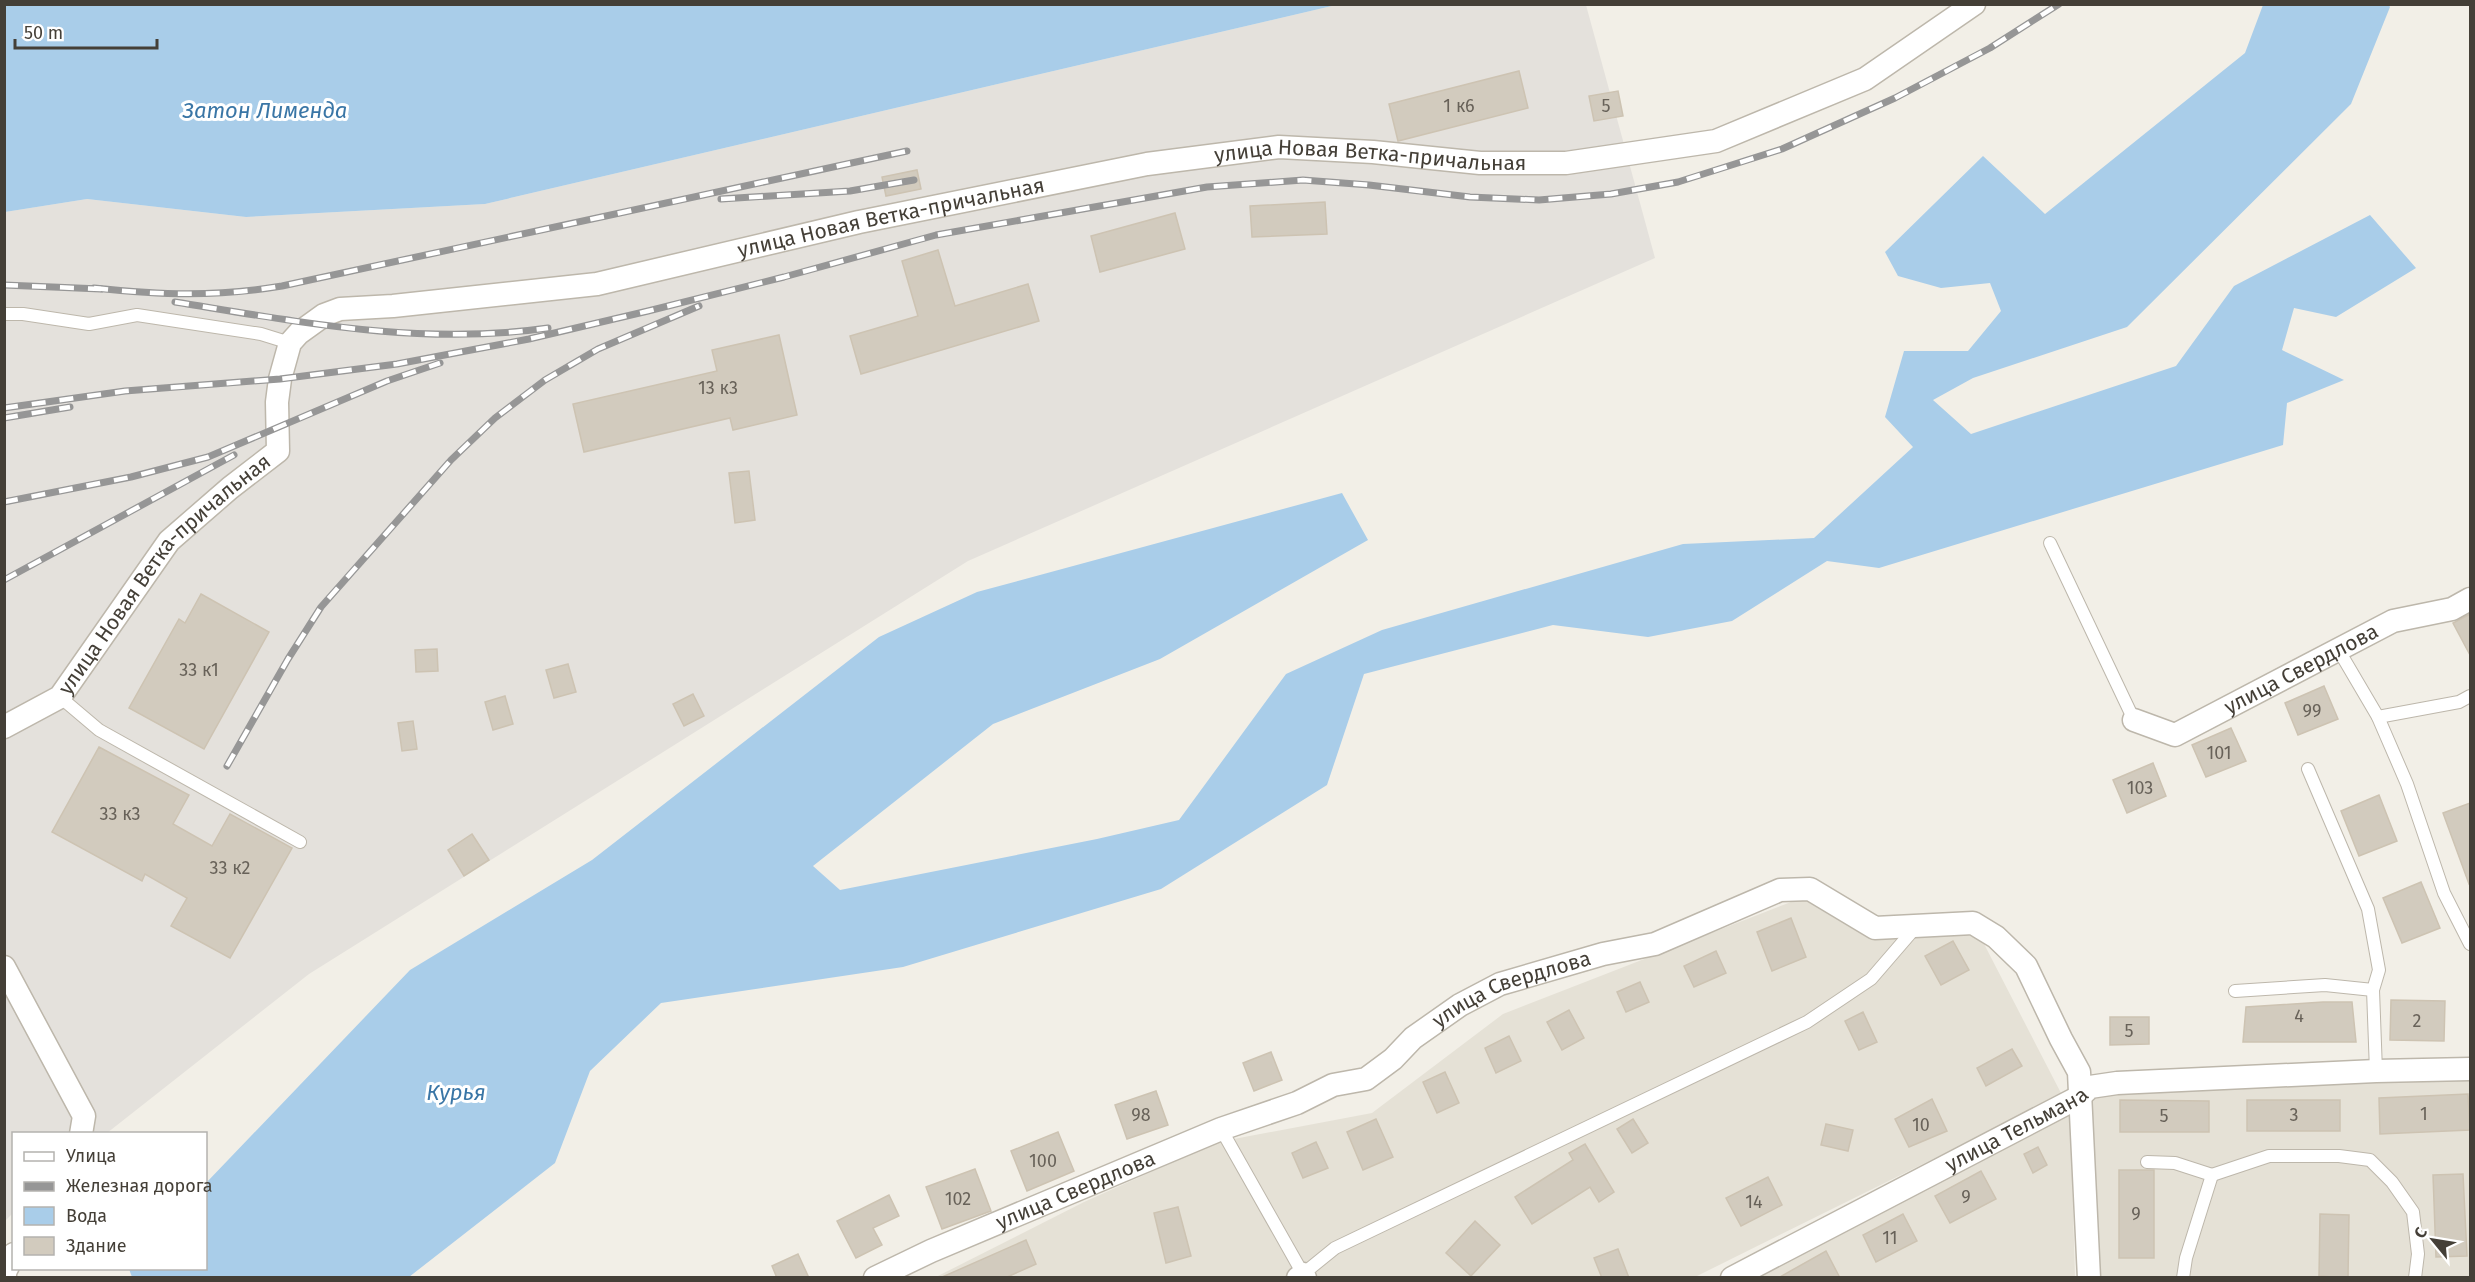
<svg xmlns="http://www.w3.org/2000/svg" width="2475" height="1282" font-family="'Fira Sans',sans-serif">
<rect width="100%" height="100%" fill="#f2efe7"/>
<g fill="#e5e1d6">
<path d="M1809,895L1898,934L1941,926L1982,940L2062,1095L1695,1277L934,1278L1084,1202L1218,1142L1372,1113L1503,1014Z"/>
<path d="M2470,1070V1277H2097L2090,1087Z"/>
<path d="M2070,1110L2075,1277H1745Z"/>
</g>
<path fill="#e4e1dc" d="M1336,5H1586L1655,258L968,561L309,974L107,1133L14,1134L13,1213L5,1221V212L87,199L246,217L485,204Z"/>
<g fill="#a9cde9">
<path d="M5,4H1336V5L485,204L246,217L87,199L5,212Z"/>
<path d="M2388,4L2390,7L2351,104L2127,327L1973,378L1933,400L1971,434L2176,366L2234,286L2370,215L2416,268L2336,317L2294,308L2282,350L2344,380L2287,403L2283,445L1879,568L1827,561L1732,621L1648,637L1553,625L1364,674L1327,785L1161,889L903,967L661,1003L590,1071L555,1163L409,1277H132L129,1269L206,1268V1183L410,970L592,860L879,637L977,592L1342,493L1368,540L1160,659L993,724L813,866L840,890L1097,839L1179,820L1286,674L1382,630L1683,544L1814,538L1913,447L1885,417L1904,351H1968L2001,311L1990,283L1941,288L1898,276L1885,252L1983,156L2045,214L2245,53L2263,5Z"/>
</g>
<g fill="#d2cbbe" stroke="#cdc3b2" stroke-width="1.5">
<path d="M1519,71L1528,108L1398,141L1389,104Z"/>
<path d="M1618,91L1623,116L1594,121L1589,96Z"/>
<path d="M917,170L921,189L886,196L882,177Z"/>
<path d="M1325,202L1327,234L1252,237L1250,206Z"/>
<path d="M1175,213L1185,249L1100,272L1091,236Z"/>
<path d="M938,250L955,306L1028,284L1039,321L861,374L850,336L918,316L902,261Z"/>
<path d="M779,335L797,415L733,430L730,418L584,452L573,404L717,371L712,350Z"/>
<path d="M749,471L755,520L735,523L729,473Z"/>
<path d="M201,594L269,632L204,749L129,708L179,619L185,623Z"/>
<path d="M2470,614V655L2453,623Z"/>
<path d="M437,649L438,671L416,672L415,650Z"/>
<path d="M568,664L576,692L554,698L546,670Z"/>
<path d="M2324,686L2338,719L2298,735L2285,703Z"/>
<path d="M693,694L704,716L684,726L673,704Z"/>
<path d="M505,696L513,724L493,730L485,702Z"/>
<path d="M413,721L417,749L402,751L398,723Z"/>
<path d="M2231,728L2246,761L2206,777L2192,745Z"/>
<path d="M99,747L189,795L173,824L212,846L230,814L292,848L230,958L171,926L187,898L145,874L142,881L52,832Z"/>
<path d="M2153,763L2166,796L2127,813L2113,780Z"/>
<path d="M2379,795L2397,841L2359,856L2341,811Z"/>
<path d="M2470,803V883L2469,884L2443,813Z"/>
<path d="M472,834L489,860L464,876L448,850Z"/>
<path d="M2421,882L2440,928L2402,943L2383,898Z"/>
<path d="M1791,918L1806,957L1772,971L1757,932Z"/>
<path d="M1953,941L1969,970L1941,985L1925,956Z"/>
<path d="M1716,951L1726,973L1694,987L1684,966Z"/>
<path d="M1640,982L1649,1002L1626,1012L1617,992Z"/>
<path d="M2391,1000L2445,1001L2444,1041L2390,1040Z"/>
<path d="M2323,1002H2352L2356,1042H2243L2246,1007Z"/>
<path d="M1569,1010L1584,1038L1562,1050L1547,1022Z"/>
<path d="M1863,1012L1877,1042L1859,1050L1845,1021Z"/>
<path d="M2110,1017H2149V1044L2110,1045Z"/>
<path d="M1509,1036L1521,1061L1496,1073L1485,1048Z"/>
<path d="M2012,1049L2022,1066L1986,1086L1977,1068Z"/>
<path d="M1271,1052L1282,1080L1254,1091L1243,1063Z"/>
<path d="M1445,1072L1459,1103L1437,1113L1423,1082Z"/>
<path d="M1156,1091L1168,1125L1127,1139L1115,1105Z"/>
<path d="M2468,1094L2470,1130L2380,1134L2379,1098Z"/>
<path d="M1932,1099L1947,1131L1909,1147L1895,1119Z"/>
<path d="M2120,1100L2209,1101V1132H2120Z"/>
<rect x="2247" y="1100" width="93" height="31"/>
<path d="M1376,1119L1393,1157L1363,1170L1347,1132Z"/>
<path d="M1633,1119L1648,1143L1632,1153L1617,1129Z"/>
<path d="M1826,1124L1853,1130L1848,1151L1821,1145Z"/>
<path d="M1058,1132L1074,1171L1027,1191L1011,1151Z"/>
<path d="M1316,1142L1328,1168L1303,1178L1292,1153Z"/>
<path d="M1585,1144L1614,1192L1599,1202L1590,1187L1532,1224L1515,1197L1573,1160L1569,1153Z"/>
<path d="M2038,1147L2047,1165L2033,1173L2024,1154Z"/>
<path d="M975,1169L991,1211L942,1229L926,1187Z"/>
<rect x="2119" y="1170" width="35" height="88"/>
<path d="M1981,1171L1996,1199L1950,1223L1935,1196Z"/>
<path d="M2463,1174L2467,1256L2436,1257L2433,1175Z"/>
<path d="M1768,1177L1782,1205L1741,1226L1726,1198Z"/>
<path d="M889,1195L899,1216L873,1228L882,1245L856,1258L837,1221Z"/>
<path d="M1178,1207L1191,1256L1166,1263L1154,1213Z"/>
<path d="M1903,1214L1917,1241L1876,1262L1863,1235Z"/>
<path d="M2320,1214L2349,1215L2348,1278L2319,1276Z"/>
<path d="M1475,1221L1500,1245L1471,1276L1446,1253Z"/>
<path d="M1026,1240L1036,1264L1005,1278H940Z"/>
<path d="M1618,1249L1629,1278H1602L1594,1258Z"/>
<path d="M1826,1251L1840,1278H1778Z"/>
<path d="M798,1254L809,1278H777L772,1266Z"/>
</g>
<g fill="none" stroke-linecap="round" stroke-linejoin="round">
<g stroke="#bdb7ab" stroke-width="14">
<g id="service">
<path d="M4,314H23L89,324L137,315L261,334L290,343"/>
<path d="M2050,543L2134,720"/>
<path d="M2338,649L2378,717L2407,784L2444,893L2470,944"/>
<path d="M60,697L99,730L300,842"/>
<path d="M2378,717L2459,702L2470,696"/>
<path d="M2308,769L2368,909L2379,970L2373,990"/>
<path d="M2235,991L2325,985L2373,990L2376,1071"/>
<path d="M1221,1129L1303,1274L1335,1248L1807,1022L1871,979L1915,928"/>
<path d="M2147,1162L2175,1163L2212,1175L2186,1258L2183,1278"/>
<path d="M2212,1175L2269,1156H2339L2370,1160L2392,1182L2413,1212L2418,1254L2415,1278"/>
</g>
</g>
<g stroke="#bdb7ab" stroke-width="25">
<g id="minor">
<path id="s1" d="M2134,720L2175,735L2393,621L2452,609L2470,599"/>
<path id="s2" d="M4,727L60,697L169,541L230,488L278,451L277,402L280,379L290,343L299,333L324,315L340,309L393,306L597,284L859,222L1147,164L1279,147L1373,152L1480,163H1566L1716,141L1865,79L1974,4"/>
<path d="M4,967L84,1116L81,1134"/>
<path d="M5,1278V1272L14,1254"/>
<path id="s3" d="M875,1278L931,1251L1221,1129L1297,1103L1333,1085L1366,1079L1393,1059L1413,1038L1460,1005L1500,984L1603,954L1655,944L1780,890L1810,889L1875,928L1973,923L1996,937L2026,966L2061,1039L2079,1072L2089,1278"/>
<path d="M1298,1278L1303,1274L1305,1278"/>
<path id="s4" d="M1732,1278L2079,1097L2090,1087L2117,1083L2376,1071L2470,1069"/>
</g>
</g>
<use href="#service" stroke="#fff" stroke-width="12"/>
<use href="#minor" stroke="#fff" stroke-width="22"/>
<g stroke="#969696" stroke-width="7">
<g id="rail">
<path d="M721,199L850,191L914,180"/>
<path d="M4,285L101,289"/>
<path d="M94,288C161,295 215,297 282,286L907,151"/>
<path d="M175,302C300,322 421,346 548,328"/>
<path d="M4,408L125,391L280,379L397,364L529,339L648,311L784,277L936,235L1207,187L1303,180L1369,185L1470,197L1539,200L1611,194L1678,182L1782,149L1895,98L1990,48L2059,4"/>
<path d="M4,418L70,407"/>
<path d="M4,502L131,477L208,457L387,381L440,363"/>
<path d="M4,580L234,455"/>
<path d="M227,766L288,659L321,607L451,460L495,418L545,380L598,349L699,306"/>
</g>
</g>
<use href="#rail" stroke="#fff" stroke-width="4.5" stroke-dasharray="14" stroke-linecap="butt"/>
</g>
<g text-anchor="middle" stroke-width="6" stroke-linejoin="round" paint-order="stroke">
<g font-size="18" fill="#686259">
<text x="1459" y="112">1 к6</text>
<text x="1606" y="112">5</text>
<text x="718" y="394">13 к3</text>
<text x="199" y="676">33 к1</text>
<text x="2312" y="717">99</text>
<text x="2219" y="759">101</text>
<text x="2140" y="794">103</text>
<text x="120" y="820">33 к3</text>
<text x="230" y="874">33 к2</text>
<text x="2299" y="1022">4</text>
<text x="2417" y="1027">2</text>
<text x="2129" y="1037">5</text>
<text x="2424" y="1120">1</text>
<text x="1141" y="1121">98</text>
<text x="2294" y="1121">3</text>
<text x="2164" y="1122">5</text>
<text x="1921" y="1131">10</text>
<text x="1043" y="1167">100</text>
<text x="1966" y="1203">9</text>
<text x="958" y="1205">102</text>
<text x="1754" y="1208">14</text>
<text x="2136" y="1220">9</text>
<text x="1890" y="1244">11</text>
</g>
<g font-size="21" fill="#443f37" stroke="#fff">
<text dy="7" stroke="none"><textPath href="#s2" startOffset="1612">улица Новая Ветка-причальная</textPath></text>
<text dy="7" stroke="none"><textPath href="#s2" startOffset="1126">улица Новая Ветка-причальная</textPath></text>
<text dy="7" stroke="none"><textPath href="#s2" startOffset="226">улица Новая Ветка-причальная</textPath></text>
<text dy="7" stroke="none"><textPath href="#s1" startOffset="186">улица Свердлова</textPath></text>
<text dy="7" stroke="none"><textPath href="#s3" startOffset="705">улица Свердлова</textPath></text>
<text dy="7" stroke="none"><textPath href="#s4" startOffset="321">улица Тельмана</textPath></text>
<text dy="7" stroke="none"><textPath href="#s3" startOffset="219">улица Свердлова</textPath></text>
</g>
<g font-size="22" font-style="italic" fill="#3a76a6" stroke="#fff">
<text x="265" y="118">Затон Лименда</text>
<text x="456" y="1100">Курья</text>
</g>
</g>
<rect width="2475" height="1282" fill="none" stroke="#443f37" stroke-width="12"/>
<rect x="12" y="1132" width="195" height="138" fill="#ffffff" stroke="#b4b2af" stroke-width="1.5"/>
<rect x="24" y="1152" width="30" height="9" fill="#ffffff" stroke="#b4b2af" stroke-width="1.5"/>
<text x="66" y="1162" font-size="18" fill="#443f37">Улица</text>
<rect x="24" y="1182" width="30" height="9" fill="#969696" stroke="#b4b2af" stroke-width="1.5"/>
<text x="66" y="1192" font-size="18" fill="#443f37">Железная дорога</text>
<rect x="24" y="1207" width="30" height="18" fill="#a9cde9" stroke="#b4b2af" stroke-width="1.5"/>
<text x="66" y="1222" font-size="18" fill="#443f37">Вода</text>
<rect x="24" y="1237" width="30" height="18" fill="#d2cbbe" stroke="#b4b2af" stroke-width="1.5"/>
<text x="66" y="1252" font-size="18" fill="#443f37">Здание</text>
<g transform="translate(2433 1240) rotate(300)" stroke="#ffffff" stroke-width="4.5" paint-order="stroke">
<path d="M0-4.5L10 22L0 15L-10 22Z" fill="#443f37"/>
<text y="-9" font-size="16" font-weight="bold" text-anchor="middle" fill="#443f37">С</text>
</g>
<path d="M15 39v9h142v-9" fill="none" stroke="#443f37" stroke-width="3"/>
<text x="24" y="39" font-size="18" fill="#443f37" stroke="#ffffff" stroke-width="4.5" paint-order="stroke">50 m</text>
</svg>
